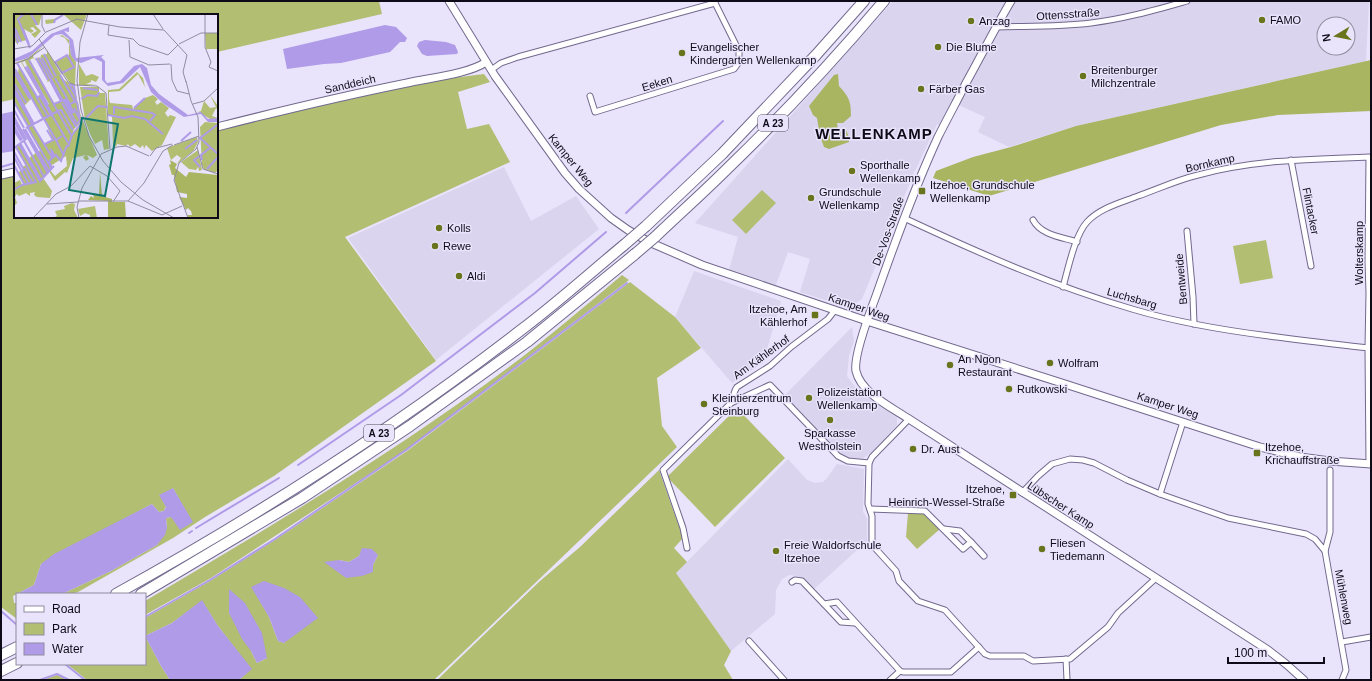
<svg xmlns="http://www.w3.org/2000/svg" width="1372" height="681" font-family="Helvetica,sans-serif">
<rect width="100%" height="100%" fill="#e9e3fc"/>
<g fill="#dad4ef" fill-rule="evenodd">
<path d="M893,1H1369L1366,61L1076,126L1009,147L978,132L985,117L952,102L940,126L937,124L914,173L862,299L855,304L844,306L800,292L810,259L788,252L776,285L729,270L738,237L695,223ZM1324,24H1348V48H1324Z"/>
<path d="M504,167L531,221L576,196L599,229L436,360L348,238Z"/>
<path d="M694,271L781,301L763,363L732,383L675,317Z"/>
<path d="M852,327L854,341L849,356L847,376L858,391L897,418V425L872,452L862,459L847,458L840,454L783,397Z"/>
<path d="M788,459L807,480L815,483L823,482L827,478L837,464L864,469L863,512L867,518V541L813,590L803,579L797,576L789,575L782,579L776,590L775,614L731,651L676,573Z"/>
</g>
<g fill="#b2be72" fill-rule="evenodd">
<path d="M1,1H379L382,14L217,52V15H15V99L1,102Z"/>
<path d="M484,74L490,82L458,92L467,129L489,124L510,162L345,237L436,361L274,476L205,517L173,538L78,592L72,594H62L111,571L157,545L167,528L166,518L171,517L192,522L173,488L164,511L159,512L152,504L41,564L34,585L13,596L14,603H17V619L1,607V179L15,175V217H217V130L429,81Z"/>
<path d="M762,190L776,203L746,234L732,220Z"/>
<path d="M1266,240L1273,278L1240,284L1233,246Z"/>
<path d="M622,275L629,280L406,450L211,578L145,615V601C269,528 393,453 509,367C548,338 585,306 622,275Z"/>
<path d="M630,282L675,317L701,348L657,378L662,426L677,447L434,680H239L251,669L218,626L202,601L172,623L145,636L161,666L170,680H87L67,664H145V618L210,581L275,540L407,451ZM362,550L378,555L373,565L332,568L339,560L349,562L359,556ZM252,587L285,643L278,641L269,617ZM251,651L267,658L257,663Z"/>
<path d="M737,408L785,458L715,527L667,477Z"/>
<path d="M659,470L683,538L674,548L687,562L676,573L731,651L724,665L733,680H437L540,581L580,547Z"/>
<path d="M908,513L924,514L940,529L917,549L906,537Z"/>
<path d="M57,675L67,680H43Z"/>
</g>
<g fill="#a9b561">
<path d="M1371,60V111L1278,115L1221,125L989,196L933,178L936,171L973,157L1011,147L1076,126Z"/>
<path d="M838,74L839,86C849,97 851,101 851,116L843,123H837L838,130H846L849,137V142L829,149L824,147L820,136L817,118L813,115L809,106L834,75Z"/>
</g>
<g fill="#af9be7">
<path d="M385,25L396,27L407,38L405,42H400L390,52L341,63L324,64L287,69L283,49Z"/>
<path d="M425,40L446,42L455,45L458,52L457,54L427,56L422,54L417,46L419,42Z"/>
<path d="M15,111V151L1,153V114Z"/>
<path d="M173,488L193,522L180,530L171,517L166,518L167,528L165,535L157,545L111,571L62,594H17L34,585L41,564L54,554L152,504L159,512L164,511L166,507L159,495Z"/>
<path d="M362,548L372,549L378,555L373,565V572L362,576L346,578L324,562L339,560L349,562L359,556Z"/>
<path d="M264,581L284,588L300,597L318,618L284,643L278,641L269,617L251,587Z"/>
<path d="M229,589L245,603L262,633L267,658L257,663L251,651L242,639L229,613Z"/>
<path d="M202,600L218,626L252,669L239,680H170L161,666L145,636L172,623Z"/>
</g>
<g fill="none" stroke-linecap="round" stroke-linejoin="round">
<g stroke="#af9be7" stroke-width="2">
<path d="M1,167L15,163"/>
<path d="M626,213L723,121"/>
<path d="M298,465L401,395L535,293L606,232"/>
<path d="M196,528L279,478"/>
<path d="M189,533L192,531"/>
<path d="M1,611L17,625"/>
<path d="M145,617L210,580L275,539L406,450L627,283"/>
<path d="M65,664L85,680"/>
<path d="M40,680L57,674L69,680"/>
</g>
<g stroke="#72698d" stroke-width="7">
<g id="street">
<path d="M996,27C1027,26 1059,27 1091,23C1124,19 1155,10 1187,1"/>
<path d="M491,70L501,63L518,57L715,3"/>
<path d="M590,96L595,112L734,69L739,62V51L714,1"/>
<path d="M1291,160L1311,266"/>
<path d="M904,218C979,253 1053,286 1132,309C1179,323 1228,331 1277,337C1308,341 1339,345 1370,348"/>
<path d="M1033,220C1041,235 1061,237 1077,242"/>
<path d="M1187,231L1193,297L1194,324"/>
<path d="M1063,287C1068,269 1075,235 1087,222C1100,208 1120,203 1138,196C1158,189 1177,180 1198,175C1254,160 1311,159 1369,157L1368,262L1369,293L1368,348L1369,464"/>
<path d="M731,403L770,385L838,456L848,461L869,463"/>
<path d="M909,419L872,457L869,463L868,504L872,516V543L874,547L896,571L899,581L918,601L945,610L985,654L990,656H1024L1033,661L1070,659L1108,627L1118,613L1155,579"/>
<path d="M1022,493L1038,476L1052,464L1070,459L1083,460L1094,463L1127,480L1160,494L1228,518L1306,534L1315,539L1325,551L1346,670L1342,680"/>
<path d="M1160,494L1183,422"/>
<path d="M870,509L925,511L963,549L971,542L984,556"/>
<path d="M944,529L960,531L971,542"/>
<path d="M687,548L683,528L663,470L731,403C734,398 733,392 737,387L770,366L791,347L828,319L835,310"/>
<path d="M1325,551L1330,532V470"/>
<path d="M792,582L795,580L802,581L824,604L837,602L900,671L903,672H951L979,647"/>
<path d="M824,604L841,622L855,623"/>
<path d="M749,641L784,680"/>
<path d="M1342,642L1371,637"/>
<path d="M1066,659L1067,680"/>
<path d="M890,680L900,671"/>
</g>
</g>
<g stroke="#72698d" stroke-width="9">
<g id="secondary">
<path d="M449,1L495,76L565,173L579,189L611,218L628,230L649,242L702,265L867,321L1065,384L1260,447L1300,457L1330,461L1371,464"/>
<path d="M1011,1C995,28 981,56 966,83C957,101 947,119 938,137C914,189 895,242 876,296C870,312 853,356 856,371C861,393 891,407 909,419L1268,650L1286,664L1304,680"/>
<path d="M217,127C280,111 343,96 407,83C428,78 469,74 486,62"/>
<path d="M1,175L15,172"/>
</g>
</g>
<g stroke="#72698d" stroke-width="12">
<g id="highway">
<path d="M646,226L722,154L816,55L864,1"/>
<path d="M655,237C679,214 704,192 728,168C783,115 835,59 884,1"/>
<path d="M116,594C257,516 393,429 521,330C557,303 590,273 624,245"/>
<path d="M141,594L302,498L410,426L527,342L635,254"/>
<path d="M1,655L17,647"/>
<path d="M1,671L17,663"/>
</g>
</g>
<use href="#street" stroke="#fff" stroke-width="5"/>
<use href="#secondary" stroke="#fff" stroke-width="7"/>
<use href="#highway" stroke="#fff" stroke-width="10"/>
<g stroke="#72698d" stroke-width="12" stroke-linecap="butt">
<g id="highway-bridge">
<path d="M624,245L646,226"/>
<path d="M635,254L655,237"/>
</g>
</g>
<use href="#highway-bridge" stroke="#fff" stroke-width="10"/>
</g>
<g fill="#6a741d" stroke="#e9e3fc" stroke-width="1.5">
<circle cx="1262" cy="20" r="4"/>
<circle cx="971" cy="21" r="4"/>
<circle cx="938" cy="47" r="4"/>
<circle cx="682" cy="53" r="4"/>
<circle cx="1083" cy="76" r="4"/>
<circle cx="921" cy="89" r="4"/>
<circle cx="852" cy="171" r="4"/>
<rect x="918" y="187" width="8" height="8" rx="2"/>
<circle cx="811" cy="198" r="4"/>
<circle cx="439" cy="228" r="4"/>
<circle cx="435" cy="246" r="4"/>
<circle cx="459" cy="276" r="4"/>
<rect x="811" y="311" width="8" height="8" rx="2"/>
<circle cx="1050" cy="363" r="4"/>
<circle cx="950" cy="365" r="4"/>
<circle cx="1009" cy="389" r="4"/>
<circle cx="809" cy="398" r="4"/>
<circle cx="704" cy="404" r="4"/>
<circle cx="830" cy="420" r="4"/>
<circle cx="913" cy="449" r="4"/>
<rect x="1253" y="449" width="8" height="8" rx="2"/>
<rect x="1009" y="491" width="8" height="8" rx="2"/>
<circle cx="1042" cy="549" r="4"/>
<circle cx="776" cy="551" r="4"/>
</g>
<g text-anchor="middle" stroke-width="3" stroke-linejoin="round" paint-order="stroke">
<g fill="#e9e3fc" stroke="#504b5c" stroke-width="1">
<rect x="758" y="115" width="30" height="16" rx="3"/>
<rect x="364" y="425" width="30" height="16" rx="3"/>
</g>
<g font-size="10" font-weight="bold" fill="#0e0a17">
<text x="773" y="127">A 23</text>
<text x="379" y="437">A 23</text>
</g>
<g font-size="11" fill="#0e0a17" stroke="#e9e3fc">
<text transform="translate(1068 14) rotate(-4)" y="4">Ottensstraße</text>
<text transform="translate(657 83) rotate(-17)" y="4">Eeken</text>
<text transform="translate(350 84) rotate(-13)" y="4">Sanddeich</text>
<text transform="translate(571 160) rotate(51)" y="4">Kamper Weg</text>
<text transform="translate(1210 163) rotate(-13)" y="4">Bornkamp</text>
<text transform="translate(1311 211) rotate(79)" y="4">Flintacker</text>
<text transform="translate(888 231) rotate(-70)" y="4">De-Vos-Straße</text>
<text transform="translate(1359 253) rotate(-90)" y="4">Wolterskamp</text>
<text transform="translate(1181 279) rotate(-95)" y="4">Bentweide</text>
<text transform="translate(1132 298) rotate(16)" y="4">Luchsbarg</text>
<text transform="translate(859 307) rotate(19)" y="4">Kamper Weg</text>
<text transform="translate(761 357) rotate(-36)" y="4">Am Kählerhof</text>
<text transform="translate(1168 405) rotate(18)" y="4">Kamper Weg</text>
<text transform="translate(1061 505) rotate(33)" y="4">Lübscher Kamp</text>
<text transform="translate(1344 597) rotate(79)" y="4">Mühlenweg</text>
</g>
<g font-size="11" fill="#0e0a17" stroke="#e9e3fc" text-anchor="start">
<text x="1270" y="24">FAMO</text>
<text x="979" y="25">Anzag</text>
<text x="690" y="51">Evangelischer<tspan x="690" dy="13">Kindergarten Wellenkamp</tspan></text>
<text x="946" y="51">Die Blume</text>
<text x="1091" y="74">Breitenburger<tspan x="1091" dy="13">Milchzentrale</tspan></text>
<text x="929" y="93">Färber Gas</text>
<text x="860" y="169">Sporthalle<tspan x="860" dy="13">Wellenkamp</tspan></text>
<text x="930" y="189">Itzehoe, Grundschule<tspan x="930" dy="13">Wellenkamp</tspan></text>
<text x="819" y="196">Grundschule<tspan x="819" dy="13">Wellenkamp</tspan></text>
<text x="447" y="232">Kolls</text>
<text x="443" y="250">Rewe</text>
<text x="467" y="280">Aldi</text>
<text x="807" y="313" text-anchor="end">Itzehoe, Am<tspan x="807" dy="13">Kählerhof</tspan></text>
<text x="958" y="363">An Ngon<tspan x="958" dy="13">Restaurant</tspan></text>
<text x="1058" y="367">Wolfram</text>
<text x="1017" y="393">Rutkowski</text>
<text x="817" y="396">Polizeistation<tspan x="817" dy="13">Wellenkamp</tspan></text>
<text x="712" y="402">Kleintierzentrum<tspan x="712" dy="13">Steinburg</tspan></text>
<text x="830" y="437" text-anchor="middle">Sparkasse<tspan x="830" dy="13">Westholstein</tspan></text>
<text x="1265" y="451">Itzehoe,<tspan x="1265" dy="13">Krichauffstraße</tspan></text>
<text x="921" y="453">Dr. Aust</text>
<text x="1005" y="493" text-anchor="end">Itzehoe,<tspan x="1005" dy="13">Heinrich-Wessel-Straße</tspan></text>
<text x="1050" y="547">Fliesen<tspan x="1050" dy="13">Tiedemann</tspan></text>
<text x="784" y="549">Freie Waldorfschule<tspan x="784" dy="13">Itzehoe</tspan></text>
</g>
<g font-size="15" font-weight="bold" letter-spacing="1" fill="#0e0a17" stroke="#e9e3fc">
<text x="874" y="139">WELLENKAMP</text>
</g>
</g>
<g transform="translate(14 14)">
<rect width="204" height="204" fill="#e9e3fc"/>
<path d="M0,0H28L25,11H21L27,17L21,24L17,20L23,17L19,13L16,14L20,17L17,19L10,15L15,30L13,26L4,28V31L0,26ZM49,0H73L67,16L50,1L41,6L40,9L32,10L31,6L40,5ZM191,19H204V35H192ZM48,21L55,26L57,41L62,48L61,71L56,69L41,48L55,41V30L51,24L46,22L36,27ZM30,31L19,42L21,46L25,43L26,46L27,41L33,40V36L50,66L60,72L68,107L60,115L58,121L69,107L83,141L79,144L73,141L75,145L72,147L69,143L72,141L59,144L53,159L51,158L41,167L35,157L29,164L38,177L36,184L23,183L20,181L21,178L16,179V182L12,179L5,182L3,180L1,183L3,189L0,192V169L6,166L8,171H11L4,158L10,156L8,153L12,151L3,134L0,135L6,129L15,144L22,139L9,116L24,138L27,136L0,88V54L4,59L5,52L23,83L26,81L7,48L0,49L14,44ZM19,44L23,46L34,65L33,68L36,67L47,87L40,89L17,48L16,46ZM11,47L13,52L35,90L32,91L8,48ZM18,84L29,104L20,109L10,92ZM30,105L39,126L30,130L19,111ZM52,142L53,152L41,162L36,156L38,151ZM65,50L72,62L78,60L85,63L82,68L77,66V68L72,70L83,71H65ZM123,58L129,64L131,73L124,60L106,77L95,78V85L96,89L118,91L119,95L131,84L139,81L144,85L141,88L143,91L147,88L155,94L151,99L154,103L156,101L162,103L148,131L138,137L132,131L130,135L129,131L126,134L121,130L116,133L114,130L112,132L103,130L102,133L99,130L98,101H94V76L105,75ZM66,73H85V79H91L95,135L90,136L88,126L81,130L76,120L71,106ZM196,81L204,92V96L202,94L198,102L204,104L198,106L184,98L187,97L190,87L196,94L202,93ZM191,108L204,109V156L201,159L190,155L188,151L186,113ZM183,123L184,128L180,136L163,150L167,144L163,141L157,146L153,134ZM184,136L188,156L185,157L184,153L182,156L175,155L167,148ZM58,189L61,190L60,196L64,204H39L43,202L41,197L51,195L50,192ZM81,192L83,204H76V201L71,199L66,202L64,195Z" fill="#b2be72" fill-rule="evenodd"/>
<path d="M156,146L163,150L161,154L172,163L175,158L204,161V204H175L173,201H178L177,197L174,194L172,196L165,183L173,184V180L163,178L160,161H158L155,151L157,150ZM86,158L88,182L98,185V188H111L112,204H94V187L74,186L77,182L80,184L79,180L85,181Z" fill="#a9b561"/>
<path d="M55,13V18L50,17L59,26L62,44L90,41L87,43L91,47V66L93,69L106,67L120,52L128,50L133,54L137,71L145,80L174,101L187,98L194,105L204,104V108H194L187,100L170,103L150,90L137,78L126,53L109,69L94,72L88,66V48L80,44L67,49L61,47L57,41L55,25L48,20L41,21L14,44L0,48V45L18,37L37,20Z" fill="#af9be7"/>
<path fill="none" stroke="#af9be7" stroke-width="2" d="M10,0L4,5L16,34M17,0L23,11M40,9L41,6L49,1M1,14L7,28M9,15L15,30M0,17L4,29M30,40L42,62M53,41L60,53L48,59L41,48ZM22,44L34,66M25,44L49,87M28,44L39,64M15,46L57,121M3,49L23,83M13,52L34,91M11,53L38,100M1,55L29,104M0,58L16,85M46,61L61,88M41,64L53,84M36,66L47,87M0,69L12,89M55,70L61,81M56,70L60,72L62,86M0,74L20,110M69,74L84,76M0,78L18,110M67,85L74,81L83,82L85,78M50,87L57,100M52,87L59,99M0,88L14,112M52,88L59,99M63,88L66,107M48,89L62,113M40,90L53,85L56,90L63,87M60,94L66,106L63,110L50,87L53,86L60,99M120,94L131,84M0,96L10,114M44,97L47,96L59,116M100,100V93L138,99L141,101L136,107M38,101L54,129M94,101L110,104L118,102L131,105L149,120M0,103L12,125L0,134M34,103L23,84L26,82L37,101M72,104L84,92L93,93M30,105L42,126M0,107L10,125M203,111L186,124L204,140M0,112L8,126M19,112L38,143M12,114L44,97M14,114L37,154M9,115L33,158M11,115L35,157M0,116L7,127M58,121L68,108M48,122L42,126L50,142M10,127L30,163M167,127L177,118M6,129L27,166M5,130L26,167L40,152M31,130L39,126L33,116M54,133L58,121M171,135L183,126M0,138L10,156M39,142L37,135L40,141M186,142L180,146L186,153M0,143L14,169M188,146L187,141L196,134M0,151L10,170M38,154L35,148L37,145L42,141L47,147L53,131M193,155L204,143M8,157L11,155L18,169M1,175L8,171L22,168L2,133"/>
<path fill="none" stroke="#918ca0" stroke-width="1" d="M28,0V12L31,18M74,0L66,28L63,67L67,96L75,122L89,147L107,168L129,186L160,204M139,0L149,15M191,0V33L197,48L195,53L204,57M62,5L106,13L150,16M95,11L94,21L119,25L125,31L154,41M150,16L173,41L169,58L172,68M25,25L54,68L61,71L83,72L92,79L96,135M115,26L116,43L135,51L156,50M165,30L187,19H204M0,35L18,32L32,18L63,5M154,41L164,31M0,50L14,45L31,33M157,50L158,66L163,77L175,80M172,67L177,87L184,103L185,128L182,135L165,149L160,166L174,204M179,90L190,87L204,74M160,131L185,122M183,133L189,155L204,160M136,142L142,134L158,130M65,187H114L148,201L168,192M114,187L130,169L149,137L159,131M33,190L64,188M19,204L42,180L57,172L76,152L93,162L106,177L99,188M65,204L63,193L68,174L87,140L103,133L112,132L135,142"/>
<path fill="#0f766e" fill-opacity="0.15" stroke="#0f766e" stroke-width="2" d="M68,104L104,110L91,182L55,176Z"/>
<rect width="204" height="204" fill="none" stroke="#0e0a17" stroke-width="2"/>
</g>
<rect width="1372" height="681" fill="none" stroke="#0e0a17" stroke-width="4"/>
<rect x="16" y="593" width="130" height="72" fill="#e9e3fc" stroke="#918ca0"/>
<rect x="24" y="606" width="20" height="6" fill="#ffffff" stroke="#918ca0"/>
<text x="52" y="613" font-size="12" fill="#0e0a17">Road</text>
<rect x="24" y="623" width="20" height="12" fill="#b2be72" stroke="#918ca0"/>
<text x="52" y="633" font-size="12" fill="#0e0a17">Park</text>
<rect x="24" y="643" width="20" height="12" fill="#af9be7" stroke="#918ca0"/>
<text x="52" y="653" font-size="12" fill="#0e0a17">Water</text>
<g transform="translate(1336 36) rotate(260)"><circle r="19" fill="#e9e3fc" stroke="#918ca0"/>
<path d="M0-3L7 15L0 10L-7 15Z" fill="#6a741d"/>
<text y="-6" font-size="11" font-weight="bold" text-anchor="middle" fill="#0e0a17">N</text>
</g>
<path d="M1228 657v6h96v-6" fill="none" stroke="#0e0a17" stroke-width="2"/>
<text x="1234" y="657" font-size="12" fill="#0e0a17" stroke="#e9e3fc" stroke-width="3" paint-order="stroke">100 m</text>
</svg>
